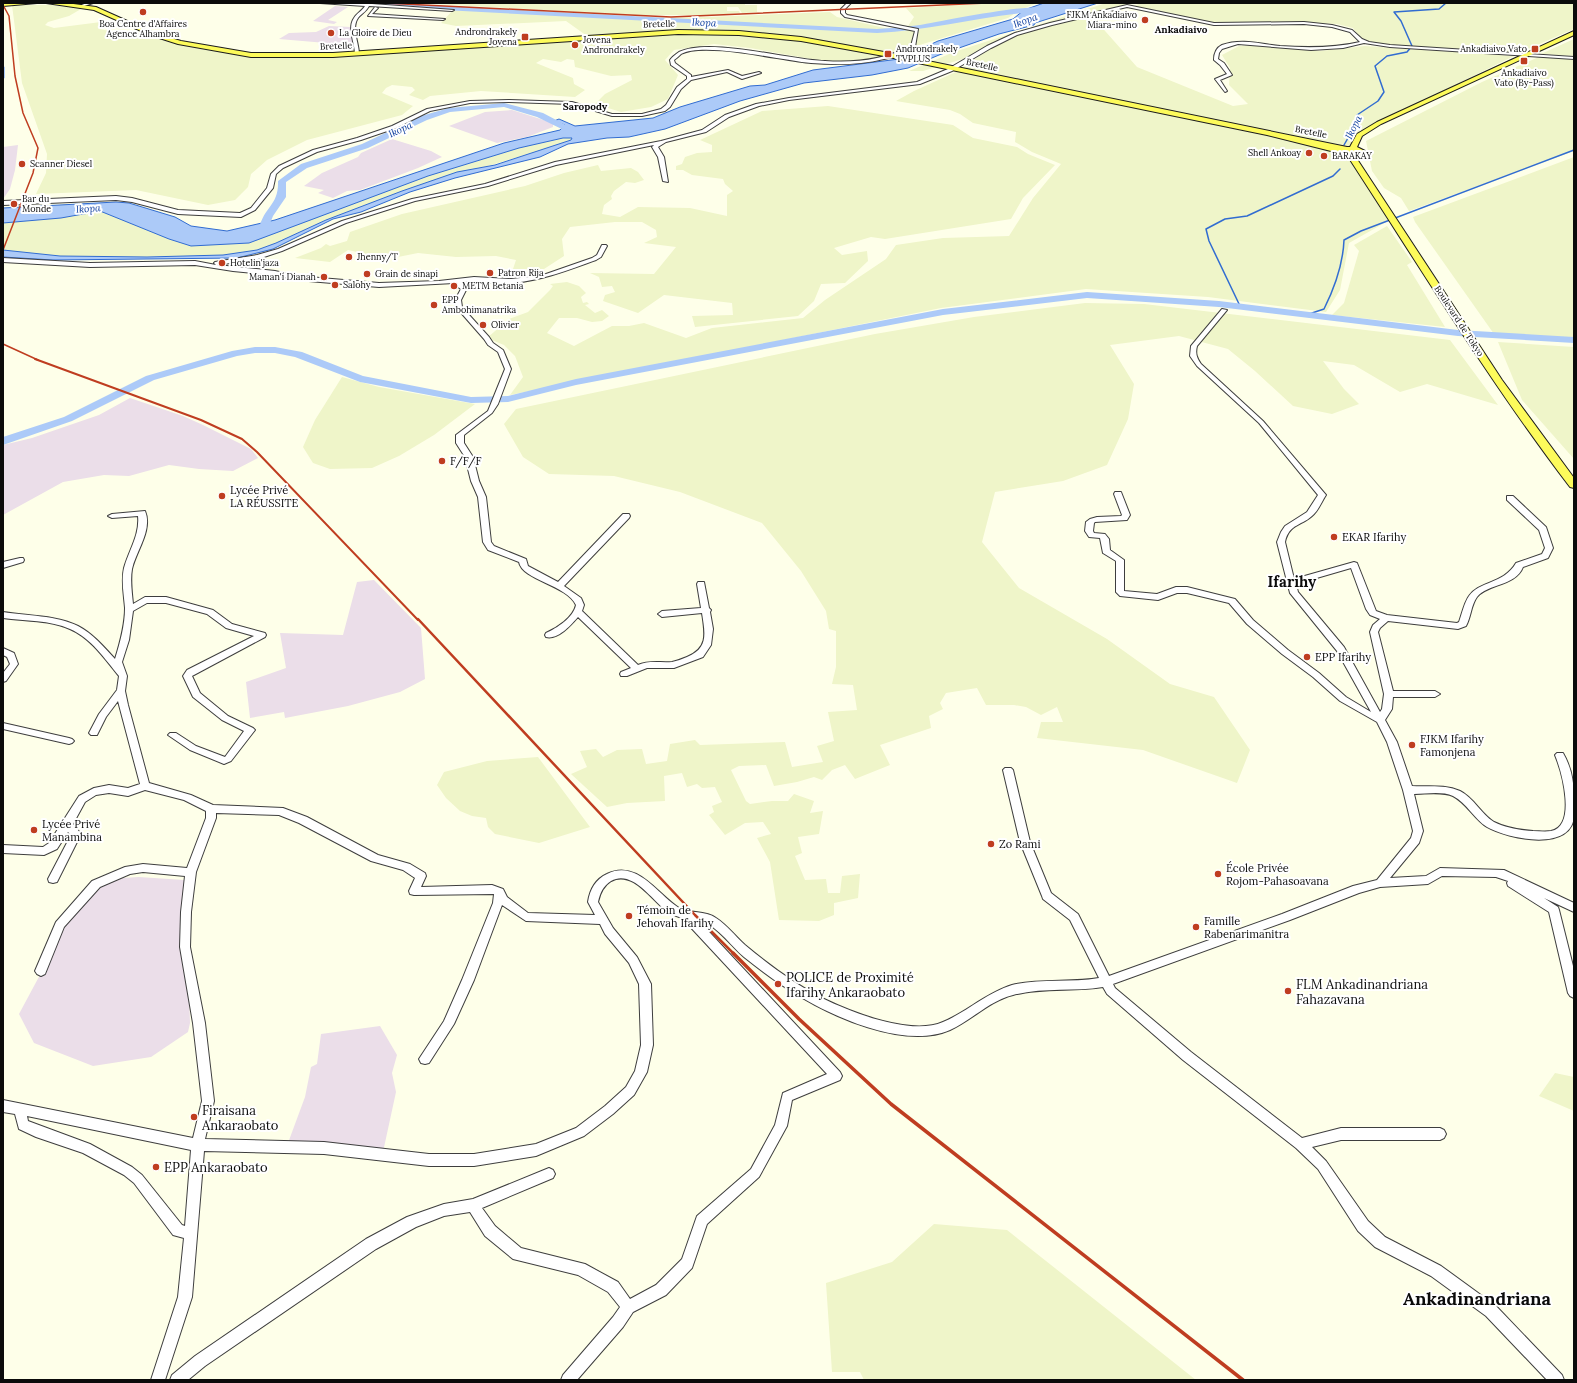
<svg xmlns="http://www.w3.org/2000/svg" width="1577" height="1383" font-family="Lora,serif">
<rect width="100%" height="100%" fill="#feffe9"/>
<g fill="#ebdee9">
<path d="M335,6L348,7L328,20L337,22L334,24L313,21Z"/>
<path d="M329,26L351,27L353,50H324L326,43L279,39L289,33L316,32Z"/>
<path d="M512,110L553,123V127L527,137L497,143L449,126L485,112Z"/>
<path d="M392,139L431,151L442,157L418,168L360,190L347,191L333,198L318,193L324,190L304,186L322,173L358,157L361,153Z"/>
<path d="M18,145L15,170L10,189L3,199V147Z"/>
<path d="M130,398L183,416L203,425L251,449L258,458L233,471L199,469L169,465L129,476L104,475L63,482L3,515V445L32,438L99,415Z"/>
<path d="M374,580L421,628L425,679L400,692L348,706L285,718L284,712L250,718L246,682L286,668L280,633L343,635L357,582Z"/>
<path d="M139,877L184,880L183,923L179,945L189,992L190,1023L188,1032L151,1057L93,1066L34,1043L19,1014L41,973L60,927L94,887L121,878Z"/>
<path d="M380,1026L397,1055L392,1073L396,1092L383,1152L288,1143L305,1097L311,1067L317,1064L321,1034Z"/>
</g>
<g fill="#eff5c9">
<path d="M417,3H745V5H757V12L742,13L738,7H727V11H739L740,13L711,15H634Z"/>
<path d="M1001,3H1037L1018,11L1008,18L913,47L888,57L858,61H823L750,48L714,44L674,50L665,60L678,75L668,99L651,107L621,112L595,104L605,94L632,80L631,75L611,76L575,67L574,60L567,59L561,62L543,59L536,63L573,78L574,84L585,90L575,97L481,91L430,96L423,100L409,95L415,90L412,87L392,85L386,88L382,93L413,106L402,115L307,140L267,160L251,174L248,187L235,200L208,205L136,190L36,194L46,173L47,154L22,83L12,5H51L81,9L69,16L48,22L45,25L54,28L101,22L105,24L99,29L120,33H153L172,43L200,49L242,54L329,55L587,36L566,21L456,26L441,23L453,10L647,18L710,17L830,12L837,17L889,29L908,26L914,17L906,8Z"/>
<path d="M1106,3H1135L1097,13L1113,11L1102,16L1098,23L1137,67L1233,106L1248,104L1229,85L1230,68L1222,55L1239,46L1260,45L1320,51L1365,46L1514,56L1351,136L1358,166L1388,221L1349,243L1340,290L1326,312L1208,297L1086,289L941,308L510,395L523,377L515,356L504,345L487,338L509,319L528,312L550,290L553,286L550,284L567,282L579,286L586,293L581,297L583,303L587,302L589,304L585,305L595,313L602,310L609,316L602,321L592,322L577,318H559L547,333L574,346L612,326H629L644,323L686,338L712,328L803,318L825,300L886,259L896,245L943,238L1009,236L1033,198L1061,164L1032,152L1015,142L1016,132L973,123L960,114L950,110L896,101L914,91L958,71L988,50L1017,36L989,45L966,58L923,71H909L954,52Z"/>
<path d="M1141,3H1574V29L1519,53L1375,44L1362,40L1353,28L1337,24L1291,22L1215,23L1134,6Z"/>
<path d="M1574,39V56L1541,54Z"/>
<path d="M1541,56L1574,58V151L1409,211L1401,198L1384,188L1372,171L1366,141L1482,82Z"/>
<path d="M828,106L953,125L973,138L1017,147L1028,154L1055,165L1023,198L1011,219L885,239L871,237L834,248L842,255L867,251L868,261L845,283L821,284L814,301L798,316L695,327L692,316L733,315L732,303L664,295L638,313L603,301L605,295L615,292L612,286L602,287L599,277L590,273L654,274L676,247L644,243L657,237L656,230L642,222H615L570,227L562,239L564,256L544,269H513L516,260L496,256L456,257L418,253L398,257H379L348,250L330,262L295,258L321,248L326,244L330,246L347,241L350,232L402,214L525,186L564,173L598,165L601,171L631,168L638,172L644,180L635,183L626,182L614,191L611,196L612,199L604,205L602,214L620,217L638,207L690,208L727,216V195L733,191L725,184L723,179L692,175L683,170H676V166L682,164L685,157L697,153L712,152V145L700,140L762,111Z"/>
<path d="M563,138H573L571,140L529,154L402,191L326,220L276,243L257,250L223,255L147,257L60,256L3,250V223L61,218L100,211L169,239L191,246L249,243L428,176L519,148Z"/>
<path d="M1574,157V339L1494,334L1415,222L1413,217Z"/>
<path d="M1387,226L1412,262L1407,265L1445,327L1332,315L1344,303L1359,251L1354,245Z"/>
<path d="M1085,303L1144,304L1450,340L1498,405L1427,384L1400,392L1354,365L1323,361L1344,389L1359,404L1332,414L1293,406L1255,371L1228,349L1179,336L1110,345L1134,384L1128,419L1107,465L1063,481L995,492L982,542L1019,588L1107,639L1170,684L1214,697L1250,750L1237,783L1143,750L1037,738L1041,722H1063L1057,707L1041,715L1026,707L1014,705H986L977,688L946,693L940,703L943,709L929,716L931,728L880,745L890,765L855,779L845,765L832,770L822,780L814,777L797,782L774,786L766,765L739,766L731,770L746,801L750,804L772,801H788L794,794L814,801L810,813L823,811L819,834L798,837L802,853L795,856L805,880L826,879L828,893H840L842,876L860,874L858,898L834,903V915L819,921L779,920L770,862L757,838L771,834L763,822L745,823L725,835L709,815L714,812L712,806L722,802L715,787L702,788L697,784L687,787L682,773L664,776L665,801L627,803L607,807L571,774L587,767L580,751L596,749L603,757L617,750L642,749L646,764L667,761L670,744L695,740L700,745L785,742L792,767L823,762L817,746L834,741L828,712L857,710L853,685L832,684L836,667V631L829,629L826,611L801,571L762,523L680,492L614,476L549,474L523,457L504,424L516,409L875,334L974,317Z"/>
<path d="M1498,342L1574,347V459L1522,400Z"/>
<path d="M342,377L379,387L475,404L434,435L399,456L372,468L330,469L313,463L303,447L315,420Z"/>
<path d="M538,757L590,827L539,843L495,834L488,827L486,818L472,816L460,811L446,798L437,785L444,772L487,761Z"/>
<path d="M1555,1073L1574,1077V1111L1539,1096Z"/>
<path d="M934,1224L1007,1230L1196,1380H864L860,1372H832L826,1283L892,1262Z"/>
</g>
<path fill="#accaf8" stroke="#316cd1" d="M1044,3H1098L1035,23L1034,25L999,34L939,55L908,68L872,75L804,83L740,101L665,129L629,137L607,138L568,144L540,157L455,178L410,192L361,212L333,219L273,249L237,258L53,260L3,257V250L60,256L147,257L223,255L257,250L276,243L326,220L402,191L457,172L495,165L571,140L572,138H563L519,148L428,176L249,243L191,246L169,239L100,211L61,218L3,223V208L116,202L129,203L175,217L191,226L227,231L275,220L504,143L560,130L565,125L554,121L559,119L575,126L653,118L680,107L750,86L765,85L813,70L899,59L938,41L1013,19L1024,10Z"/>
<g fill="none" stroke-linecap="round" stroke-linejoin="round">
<g stroke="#316cd1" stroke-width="1.5">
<path d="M1344,145L1356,124L1357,115L1378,101L1384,92L1375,66L1387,56L1407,52L1412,46L1401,21L1394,12L1439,9L1446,3"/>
<path d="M1240,306L1209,241L1206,229L1225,219L1247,216L1333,176L1340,169"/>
<path d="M1306,315L1324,309C1335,287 1343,265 1344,240L1361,231L1574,150"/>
</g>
<path fill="#accaf8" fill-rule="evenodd" d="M3,66L5,67V78L3,79Z"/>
<g fill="#accaf8" fill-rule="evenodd">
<path d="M346,3H387L877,29C891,28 906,27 920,25C939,22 1039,1 1049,9L1046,11C989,14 934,30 877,33L349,5Z"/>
<path d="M504,103L543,113L579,132L575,134H572L537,117L504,107L450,112L427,120L368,148L307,168L286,182V197L273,216L267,231H261L259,229C264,206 279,206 278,181L301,164L362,144L421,116L449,108Z"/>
<path d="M1087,292L1219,301L1458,330L1574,337V343L1458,336L1219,307L1087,298L943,315L576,385L508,402L471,403L360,382L295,357L275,353H255L237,356L154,380L72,421L3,445V437L64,417L146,376L232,351L255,347H275L302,352L363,376L471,397L508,396L576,379L943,309Z"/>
</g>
<g stroke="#3e3e3e" stroke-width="2">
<g id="minor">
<path d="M87,3H93L81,7L79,6Z"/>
<path d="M320,3H374L372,4L454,10L452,11L369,6C366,12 361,14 358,18C351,28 359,43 359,54L357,55L355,54C355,43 347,28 354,18C357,13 362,11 365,6Z"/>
<path d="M847,3H851L845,9V13L847,15L918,29L915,47C907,53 895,57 884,59C860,65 836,65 811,63C783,61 704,41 681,54C679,56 677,58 674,60L675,63L691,75V77L728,70L742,76L759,72L761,73L742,79L727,72L691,80L681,89L670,107L665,111L642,116H612L572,104L509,102L470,103L430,111L396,128L361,140L317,152L283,168L276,174L273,188L255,210L241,217L178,214L132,202L116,200L3,205V201L116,196L132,198L178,210L240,213L251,208L267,188L271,174L279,166L313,150L357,138L392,126L427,109L470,101L509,100L572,102L612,114H642L661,109L666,105L677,87L687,79V76L671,65L670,60C672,57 676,54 679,52C709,37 789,60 825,61C855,63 884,60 911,46L915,31L845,17L841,13V9Z"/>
<path d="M1127,5L1214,23L1304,22L1332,25L1352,30L1362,39L1369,42L1390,45L1574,57V59L1390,47L1364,43L1343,48L1311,50L1238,44L1222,49L1219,53L1218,59L1224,63L1232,75L1220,80L1227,91L1225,92L1215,79L1227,74L1220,65L1214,60C1214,54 1216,48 1222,45C1241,38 1261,44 1280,46C1307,48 1334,48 1360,42L1350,32L1332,27L1304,24L1214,25L1127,7L1052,25L1017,35L991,48L952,71L920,84L789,100L759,106L729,117L706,132L666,142L658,147L664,157L668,182L663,181L658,157L652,147L654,145L556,165L488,186L415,201L346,223L282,251L258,259L217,265L275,271L297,276L379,283L439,281L474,277L511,279L530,277L546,274L592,258L597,255L602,245H606L607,246L601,257L596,260C568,270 543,280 513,283C495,284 478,280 461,282L467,288L461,300L462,307L489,337L493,343L503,350L511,369L498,404L492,413L464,435V443L473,457L479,481L486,497L491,542L494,546L526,559L528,566L558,582L623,514H629L630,516L629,518L564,586L581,598L584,605L582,611L638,665C649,660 660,663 672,662C677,661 682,659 687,657C709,648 705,633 702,613L662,617L658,614L662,611L701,608L697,584L698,582H704L709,608L711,610L710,612L713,629L711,645L703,657L674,668H647L627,676H621L620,674L621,672L631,668L578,617C571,625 558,640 546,637L545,635L546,633C557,628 573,618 576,605C567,585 522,580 519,562L488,550L483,542L478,497L471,481L465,457L456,443V435L488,411L505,369L498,352L488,345L484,339L456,307L455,300L461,289L455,285L454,283L379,287L297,280L275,275L233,271L195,265L90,267L3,262V258L90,263L195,261L216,265L214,263L215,262L257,255L278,249L342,221L412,199L485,184L555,162L661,141L702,130L725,115L756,104L789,98L917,82L948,69L987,46L1015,33L1050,23Z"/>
<path d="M375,7L378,8L372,14L445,19L443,20L368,16Z"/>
<path d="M1222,309L1227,310L1197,346C1195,354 1197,358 1201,364L1263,421L1326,495C1322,501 1319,509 1314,514C1303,526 1289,523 1285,542L1294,579L1354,562L1357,563L1376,611L1387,615L1457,623L1459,622C1462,614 1464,603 1469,596C1479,581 1504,584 1516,563L1542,554L1545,548L1539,530L1507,500V496H1513L1546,527L1553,548L1548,558L1523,567C1516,586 1487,584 1477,597C1471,605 1471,617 1466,626L1458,629L1388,621L1380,628L1378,632L1393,691H1435L1440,694L1435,697H1393L1392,709L1385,720L1397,742L1412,786C1428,787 1445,784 1460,791C1474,798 1481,814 1494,822C1506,828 1519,830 1533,831C1539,831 1545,832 1551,831C1577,826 1562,772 1555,755L1557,753H1563C1575,774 1574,791 1574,814C1574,853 1508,839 1487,827C1474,819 1467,803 1453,796C1442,791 1426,794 1414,794L1423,831L1419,843L1390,878L1426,876L1440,868L1504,870L1574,903V912L1544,898L1558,907L1559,910L1574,970V998L1570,996L1568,993L1549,912L1508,886L1507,883L1508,881L1496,877L1442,876L1428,884L1380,887L1359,893L1290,920L1113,984L1115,988L1191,1052L1302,1138L1341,1128H1440L1444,1130L1446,1134L1444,1138L1440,1140H1341L1312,1147L1326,1161L1368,1221L1385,1237L1441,1266L1496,1306L1562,1375L1564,1380H1547L1486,1316L1431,1276L1375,1247L1358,1231L1318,1169L1296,1148L1183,1060L1107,994L1103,987C1074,992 1043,987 1013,995C989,1001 972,1020 950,1030C904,1050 830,1016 791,991C775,981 759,969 744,957C731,946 715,923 698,920L840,1072L842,1076L840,1080L792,1100L787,1126L759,1177L707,1224L692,1268L666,1295L633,1312L623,1327L577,1380H561L563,1375L613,1317L620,1307L608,1292L578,1275L513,1259L485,1236L470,1212L444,1216L416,1227L376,1249L205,1366L188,1380H170L172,1375L195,1356L366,1239L407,1217L444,1204L473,1199L549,1168L553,1170L555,1174L553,1178L482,1208L495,1226L521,1248L585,1264L618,1282L630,1299L656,1285L682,1259L697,1216L751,1169L775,1125L783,1093L827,1074L682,918C675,916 669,913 663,908C649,896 631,870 611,881C603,886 600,893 598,902L613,928L637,957L651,984L653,1045L647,1072L634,1095L613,1114L584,1136L536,1156L474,1166H429L324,1154L204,1151L192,1297L165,1380H151L178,1297L184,1238L173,1235L134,1183L124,1175L83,1153L36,1137L19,1129L15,1114L3,1112V1100L193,1138L202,1101L193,1023L180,947L181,912L185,876L143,872L130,874L100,887L64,927L45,974L41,976L37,974L35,971L56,922L92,881L125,867L143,864L187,868L206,818V811L184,800L145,790L128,796L109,793L96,795L85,802L73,824L81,834L57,882L53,883L49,882L48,879L71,835L68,832L57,849L44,855L3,853V845L43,847L49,843L79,796L94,788L109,785L128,788L140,784L118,701L106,717L97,735H91L89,733L99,714L117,690L119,676C105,659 91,638 70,629C50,620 25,621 3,618V612C27,616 56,615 78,626C93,634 104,647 115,659C120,643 125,625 125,608C124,595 121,581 124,568C129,550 140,535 138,516L112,518L108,516L112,514L145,511C153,530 136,551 132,569C130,580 132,593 133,604L145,597H166L213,610L232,624L265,633L266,635L265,637L192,676L200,693L228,716L253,728L255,730L231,761L224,764L190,750L168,735L170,733H176L196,746L225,757L244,731L222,720L193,697L183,676L187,670L254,636L226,628L207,614L166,603H147L133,611L129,640L122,662L127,676L125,691L128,705L149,783L191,795L213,805L283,808L307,817L378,855L410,864L425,873L426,876L421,887L492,885L503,889L507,897L528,913L595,915L588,902C590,889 596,879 607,874C637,859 657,894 679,908C690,914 705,910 716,918C727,925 735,936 745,945C769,965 796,985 824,999C853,1013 912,1036 943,1022C967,1012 986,993 1012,985C1040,978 1070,983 1099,978L1070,920L1043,899L1042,896L1020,842L1003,770L1005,768H1011L1013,770L1030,842L1051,893L1078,914L1109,976L1282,914L1353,886L1377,880L1411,838L1413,831L1403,790L1387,742L1377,722L1340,701L1313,677L1282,654L1247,624L1229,603L1187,593H1177L1158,600L1120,596L1116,592V561L1103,553L1100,538L1089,537L1085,531L1086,522L1090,519L1097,517L1121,516L1122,515L1114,494L1115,492H1121L1130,515L1127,520L1095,522L1094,523L1093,531L1094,533L1105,534L1109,539L1110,550L1124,560V591L1157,594L1176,587H1187L1235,599L1253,620L1288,650L1319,673L1346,697L1371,712L1337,651L1290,593L1277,542L1281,532L1285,526L1307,512L1318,495L1259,423L1197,366L1190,356L1191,346ZM1351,568L1366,609L1370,615L1380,619L1373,625L1370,632L1384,694L1382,709L1380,712L1344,647L1298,592L1296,584ZM216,813L279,815L299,823L371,861L403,870L415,878L409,891L410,894L414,895L494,894L493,903L462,980L444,1021L419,1059L421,1063L425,1064L429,1063L454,1024L474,980L502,905L526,921L600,924L605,934L629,963L639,984L641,1045L635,1071L626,1087L605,1106L576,1128L536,1144L474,1154H429L324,1142L205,1139L214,1101L205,1023L190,947L191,912L196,872L216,818ZM27,1116L191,1150L185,1226L182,1225L142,1175L132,1167L90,1144L28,1121Z"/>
<path d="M20,558H23L24,560L23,562L3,568V562Z"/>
<path d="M3,648L14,653L18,664L6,681L3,682V673L10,664L7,657L3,655Z"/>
<path d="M3,723L69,738L72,739L74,741L72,743L69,744L3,729Z"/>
</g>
</g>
<g stroke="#1c1c1c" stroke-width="2">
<g id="major">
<path d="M3,3H37L3,6Z"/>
<path d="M46,3H66L96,7L154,33L181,41L251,53H333L678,30L739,31L801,37L884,52L1347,147H1350L1357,134L1377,122L1574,31V35L1381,124L1362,136L1357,147L1367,152V154L1355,156L1502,380L1574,478V488L1570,487C1489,381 1420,267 1347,155L1267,135L884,56L801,41L739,35L678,34L333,57H251L178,44L150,35L94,10Z"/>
</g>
</g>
<use href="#minor" fill="#fff" fill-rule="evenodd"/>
<use href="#major" fill="#fdfb5b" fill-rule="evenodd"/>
<g stroke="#bf3d20" stroke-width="1.5">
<path d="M383,3L671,17L987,3"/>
<path d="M3,5L9,16L15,76L23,113L38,148L33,173L3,250"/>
<path d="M3,344L38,360"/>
</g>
<path stroke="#bf3d20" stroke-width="2" d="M35,359L201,420L242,439L257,452L418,620"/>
<path stroke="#bf3d20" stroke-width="2.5" d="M418,619L695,915L734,954"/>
<path stroke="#bf3d20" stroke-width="3.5" d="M733,953L799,1019L891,1104L1243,1380"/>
</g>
<g fill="#bf3d20" stroke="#fff" stroke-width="1.5">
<circle cx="143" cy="12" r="4"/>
<circle cx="1145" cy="20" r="4"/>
<circle cx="331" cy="33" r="4"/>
<rect x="521" y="33" width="8" height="8" rx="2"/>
<circle cx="575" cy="45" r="4"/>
<rect x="1531" y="45" width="8" height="8" rx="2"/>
<rect x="884" y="50" width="8" height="8" rx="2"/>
<rect x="1520" y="57" width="8" height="8" rx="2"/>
<circle cx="1309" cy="153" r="4"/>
<circle cx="1324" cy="156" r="4"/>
<circle cx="22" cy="164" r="4"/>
<circle cx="14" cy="204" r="4"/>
<circle cx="349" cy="257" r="4"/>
<circle cx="222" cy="263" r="4"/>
<circle cx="490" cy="273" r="4"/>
<circle cx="367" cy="274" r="4"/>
<circle cx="324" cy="277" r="4"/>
<circle cx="335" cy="285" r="4"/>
<circle cx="454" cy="286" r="4"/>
<circle cx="434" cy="305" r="4"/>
<circle cx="483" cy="325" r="4"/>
<circle cx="442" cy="461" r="4"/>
<circle cx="222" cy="496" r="4"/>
<circle cx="1334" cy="537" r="4"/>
<circle cx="1307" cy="657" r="4"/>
<circle cx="1412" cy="745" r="4"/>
<circle cx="34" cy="830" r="4"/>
<circle cx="991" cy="844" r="4"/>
<circle cx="1218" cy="874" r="4"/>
<circle cx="629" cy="916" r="4"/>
<circle cx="1196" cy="927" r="4"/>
<circle cx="778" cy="984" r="4"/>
<circle cx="1288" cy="991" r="4"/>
<circle cx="194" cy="1117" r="4"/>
<circle cx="156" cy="1167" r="4"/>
</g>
<g text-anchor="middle" stroke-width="4" stroke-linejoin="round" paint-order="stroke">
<g font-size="9" fill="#0b0b0b" stroke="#fff" text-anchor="start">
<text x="1137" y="18" text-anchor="end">FJKM Ankadiaivo<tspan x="1137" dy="10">Miara-mino</tspan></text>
<text x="143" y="27" text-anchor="middle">Boa Centre d'Affaires<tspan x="143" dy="10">Agence Alhambra</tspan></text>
<text x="517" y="35" text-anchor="end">Androndrakely<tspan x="517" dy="10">Jovena</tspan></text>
<text x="339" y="36">La Gloire de Dieu</text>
<text x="583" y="43">Jovena<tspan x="583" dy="10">Androndrakely</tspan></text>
<text x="896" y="52">Androndrakely<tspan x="896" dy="10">TVPLUS</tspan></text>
<text x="1527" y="52" text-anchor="end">Ankadiaivo Vato</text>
<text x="1524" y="76" text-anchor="middle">Ankadiaivo<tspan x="1524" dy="10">Vato (By-Pass)</tspan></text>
<text x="1301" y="156" text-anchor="end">Shell Ankoay</text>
<text x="1332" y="159">BARAKAY</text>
<text x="30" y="167">Scanner Diesel</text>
<text x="22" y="202">Bar du<tspan x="22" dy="10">Monde</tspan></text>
<text x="357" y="260">Jhenny/T</text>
<text x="230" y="266">Hotelin'jaza</text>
<text x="498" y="276">Patron Rija</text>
<text x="375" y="277">Grain de sinapi</text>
<text x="316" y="280" text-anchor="end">Maman'i Dianah</text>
<text x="343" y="288">Salohy</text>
<text x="462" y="289">METM Betania</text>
<text x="442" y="303">EPP<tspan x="442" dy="10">Ambohimanatrika</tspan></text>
<text x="491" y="328">Olivier</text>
</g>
<g font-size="9" fill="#0b0b0b" stroke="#fff">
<text transform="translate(659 24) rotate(-2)" y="3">Bretelle</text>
<text transform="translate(336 46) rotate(-3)" y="3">Bretelle</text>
<text transform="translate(982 65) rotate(12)" y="3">Bretelle</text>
<text transform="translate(1311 132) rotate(11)" y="3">Bretelle</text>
<text transform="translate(1459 321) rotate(57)" y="3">Boulevard de Tokyo</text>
</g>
<g font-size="10" font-style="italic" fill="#1241a0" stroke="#fff">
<text transform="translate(1025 20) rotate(-20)" y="4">Ikopa</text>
<text transform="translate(704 22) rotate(3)" y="4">Ikopa</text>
<text transform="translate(1353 127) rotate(-63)" y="4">Ikopa</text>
<text transform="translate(400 129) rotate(-25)" y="4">Ikopa</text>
<text transform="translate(88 208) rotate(-4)" y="4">Ikopa</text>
</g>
<g font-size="10" font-weight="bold" fill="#0b0b0b" stroke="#fff">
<text x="1181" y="33">Ankadiaivo</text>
<text x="585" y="110">Saropody</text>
</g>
<g font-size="11" fill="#0b0b0b" stroke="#fff" text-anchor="start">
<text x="450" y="465">F/F/F</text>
<text x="230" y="494">Lycée Privé<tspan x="230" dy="13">LA RÉUSSITE</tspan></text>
<text x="1342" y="541">EKAR Ifarihy</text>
<text x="1315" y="661">EPP Ifarihy</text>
<text x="1420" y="743">FJKM Ifarihy<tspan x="1420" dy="13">Famonjena</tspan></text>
<text x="42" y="828">Lycée Privé<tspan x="42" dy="13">Manambina</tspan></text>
<text x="999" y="848">Zo Rami</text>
<text x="1226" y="872">École Privée<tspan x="1226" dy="13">Rojom-Pahasoavana</tspan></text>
<text x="637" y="914">Témoin de<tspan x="637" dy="13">Jehovah Ifarihy</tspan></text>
<text x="1204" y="925">Famille<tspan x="1204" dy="13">Rabenarimanitra</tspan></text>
</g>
<g font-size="13" fill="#0b0b0b" stroke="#fff" text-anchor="start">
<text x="786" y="982">POLICE de Proximité<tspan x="786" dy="15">Ifarihy Ankaraobato</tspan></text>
<text x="1296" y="989">FLM Ankadinandriana<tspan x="1296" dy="15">Fahazavana</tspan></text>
<text x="202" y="1115">Firaisana<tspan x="202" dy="15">Ankaraobato</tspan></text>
<text x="164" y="1172">EPP Ankaraobato</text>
</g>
<g font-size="15" font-weight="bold" fill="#0b0b0b" stroke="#fff">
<text x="1292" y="587">Ifarihy</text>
</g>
<g font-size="18" font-weight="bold" fill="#0b0b0b" stroke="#fff">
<text x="1477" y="1305">Ankadinandriana</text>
</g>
</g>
<rect width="1577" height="1383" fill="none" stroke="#0b0b0b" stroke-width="8"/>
</svg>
